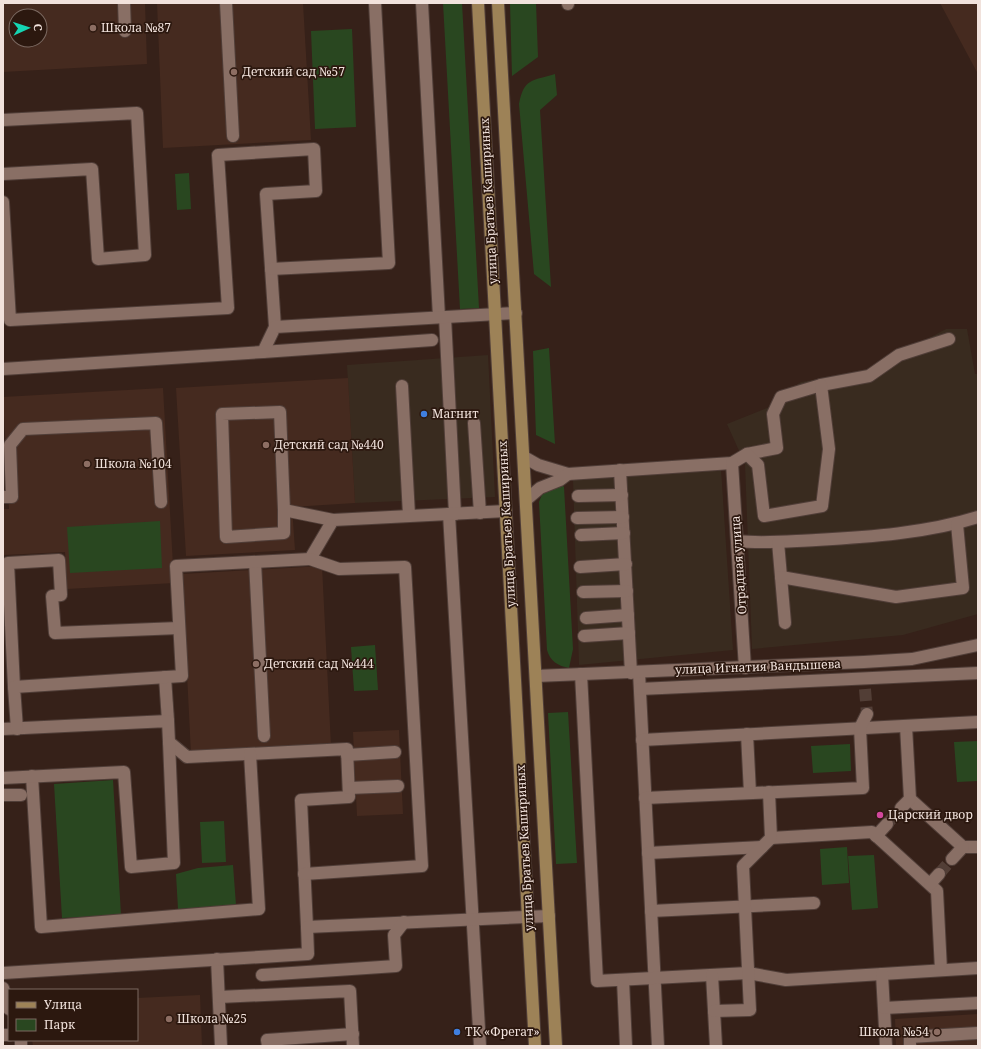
<svg xmlns="http://www.w3.org/2000/svg" width="981" height="1049" font-family="'Noto Serif',serif">
<rect width="100%" height="100%" fill="#362119"/>
<g fill="#392b1f">
<path d="M946,329H967L975,374H978V614L903,635L752,649L745,464L727,424L772,406L779,396L801,382L869,370Z"/>
<path d="M488,355L495,497L355,503L347,365Z"/>
<path d="M721,469L733,650L579,665L573,479Z"/>
</g>
<g fill="#452a1f" fill-rule="evenodd">
<path d="M3,3H145L147,64L3,72ZM16,16H40V40H16Z"/>
<path d="M157,3H303L311,140L163,148Z"/>
<path d="M940,3H978V74Z"/>
<path d="M348,378L355,503L292,507L295,550L186,556L176,388Z"/>
<path d="M163,388L174,583L67,589L65,552L3,555V509H9L3,397Z"/>
<path d="M322,566L331,746L191,754L182,574Z"/>
<path d="M399,730L403,814L357,816L353,732Z"/>
<path d="M200,995L202,1046H33L32,1040H137V998Z"/>
<path d="M978,1014V1046H896L895,1019Z"/>
</g>
<g fill="#294720">
<path d="M443,3H462L479,308L460,309Z"/>
<path d="M510,3H536L538,57L512,76Z"/>
<path d="M352,29L356,127L315,129L311,31Z"/>
<path d="M555,74L557,95L540,110L551,287L534,274L519,104C524,78 532,81 555,74Z"/>
<path d="M189,173L191,209L177,210L175,174Z"/>
<path d="M549,348L555,444L536,435L533,351Z"/>
<path d="M562,484L564,487L573,649L569,668C558,666 550,661 547,650L539,502L543,492Z"/>
<path d="M160,521L162,568L70,573L67,527Z"/>
<path d="M375,645L378,690L354,691L351,647Z"/>
<path d="M568,712L577,863L556,864L548,713Z"/>
<path d="M978,741V781L957,782L954,742Z"/>
<path d="M850,744L851,771L813,773L811,746Z"/>
<path d="M113,780L121,915L62,918L54,784Z"/>
<path d="M224,821L226,862L202,863L200,822Z"/>
<path d="M847,847L849,883L822,885L820,849Z"/>
<path d="M874,855L878,908L852,910L848,856Z"/>
<path d="M233,865L236,905L178,909L176,874L198,868Z"/>
</g>
<g fill="none" stroke-linecap="round" stroke-linejoin="round">
<g stroke="#523e36" stroke-width="12" stroke-dasharray="12 6" stroke-linecap="butt">
<path d="M865,689L867,714"/>
<path d="M887,824L901,808"/>
<path d="M939,874L952,859"/>
</g>
<g stroke="#503e38" stroke-width="14">
<g id="minor">
<path d="M124,3L125,31"/>
<path d="M226,3L233,136"/>
<path d="M422,3L439,317"/>
<path d="M568,3V4"/>
<path d="M3,120L137,113L145,255L98,259L92,169L3,174"/>
<path d="M3,202L10,320L228,308L218,155L314,149L316,191L266,194L275,327"/>
<path d="M271,269L389,263L375,3"/>
<path d="M445,317L455,514"/>
<path d="M263,352L432,340"/>
<path d="M3,369L263,352L275,327L516,313"/>
<path d="M402,386L409,515"/>
<path d="M474,423L480,513"/>
<path d="M747,454L777,448L773,414L781,397L821,385L869,376L899,355L949,339"/>
<path d="M524,457L538,465L568,474L732,463L747,454L758,465L764,516L822,506L829,449L821,385"/>
<path d="M732,463L745,668"/>
<path d="M620,470L631,673"/>
<path d="M578,496L622,495"/>
<path d="M3,497H12L10,445L23,429L156,423L161,502"/>
<path d="M526,500L540,488L560,480L568,474"/>
<path d="M284,510L280,412L222,414L226,537L284,533V510L333,520"/>
<path d="M449,514L480,1046"/>
<path d="M577,518L623,517"/>
<path d="M581,535L624,533"/>
<path d="M737,541C764,544 790,541 816,540C870,537 927,533 978,517"/>
<path d="M778,542L785,623"/>
<path d="M255,562L264,736"/>
<path d="M580,567L626,564"/>
<path d="M781,577L896,597L963,588L957,524"/>
<path d="M583,592L627,591"/>
<path d="M586,618L628,615"/>
<path d="M584,636L629,633"/>
<path d="M639,672L658,1046"/>
<path d="M581,674L597,981L748,973L786,980L978,968"/>
<path d="M536,676L864,662L912,659L978,645"/>
<path d="M165,677L168,721"/>
<path d="M14,687L8,563L59,560L61,595L52,596L55,633L179,628"/>
<path d="M640,689L978,673"/>
<path d="M906,726L910,799L963,847H978"/>
<path d="M3,729L168,721L169,742L187,757L347,749L349,797L301,800L307,927"/>
<path d="M17,729L14,687L182,676L176,566L310,559L333,520L506,511"/>
<path d="M747,734L750,793"/>
<path d="M642,740L978,722"/>
<path d="M347,755L395,752"/>
<path d="M32,776L41,927L259,909L250,754"/>
<path d="M3,778L124,772L131,867L174,863L169,742"/>
<path d="M349,788L398,786"/>
<path d="M3,795H21"/>
<path d="M645,798L863,788L860,728L867,714"/>
<path d="M901,808L910,799"/>
<path d="M876,836L887,824"/>
<path d="M771,838L872,832L937,891L941,970"/>
<path d="M648,853L762,847"/>
<path d="M952,859L963,847"/>
<path d="M304,874L422,866L405,567L339,569L310,559"/>
<path d="M930,884L939,874"/>
<path d="M651,911L814,903"/>
<path d="M217,959L221,1046"/>
<path d="M3,973L308,954L307,927L549,916"/>
<path d="M882,974L886,1046"/>
<path d="M262,975L396,966L394,935L404,922"/>
<path d="M712,975L716,1046"/>
<path d="M623,980L626,1046"/>
<path d="M3,988L9,1009"/>
<path d="M219,997L350,991L353,1046"/>
<path d="M884,1008L978,1003"/>
<path d="M714,1011L750,1010L743,866L771,838L769,792"/>
<path d="M3,1035H9"/>
<path d="M21,1040V1046"/>
<path d="M268,1046L267,1040L353,1034"/>
<path d="M910,1046V1037L978,1033"/>
</g>
</g>
<g stroke="#503e38" stroke-width="14">
<g id="major">
<path d="M478,3L535,1046"/>
<path d="M498,3L556,1046"/>
</g>
</g>
<use href="#minor" stroke="#896f65" stroke-width="12"/>
<use href="#major" stroke="#9d8257" stroke-width="12"/>
</g>
<g fill="#8d6e63" stroke="#2c180f" stroke-width="1.5">
<circle cx="93" cy="28" r="4"/>
<circle cx="234" cy="72" r="4"/>
<circle cx="266" cy="445" r="4"/>
<circle cx="87" cy="464" r="4"/>
<circle cx="256" cy="664" r="4"/>
<circle cx="169" cy="1019" r="4"/>
<circle cx="937" cy="1032" r="4"/>
</g>
<g fill="#3f7fe0" stroke="#2c180f" stroke-width="1.5">
<circle cx="424" cy="414" r="4"/>
<circle cx="457" cy="1032" r="4"/>
</g>
<circle fill="#d1479c" stroke="#2c180f" stroke-width="1.5" cx="880" cy="815" r="4"/>
<g text-anchor="middle" stroke-width="3.5" stroke-linejoin="round" paint-order="stroke">
<g font-size="12" fill="#f1e2dc" stroke="#2c180f" text-anchor="start">
<text x="101" y="32">Школа №87</text>
<text x="242" y="76">Детский сад №57</text>
<text x="432" y="418">Магнит</text>
<text x="274" y="449">Детский сад №440</text>
<text x="95" y="468">Школа №104</text>
<text x="264" y="668">Детский сад №444</text>
<text x="888" y="819">Царский двор</text>
<text x="177" y="1023">Школа №25</text>
<text x="465" y="1036">ТК «Фрегат»</text>
<text x="929" y="1036" text-anchor="end">Школа №54</text>
</g>
<g font-size="12" fill="#f1e2dc" stroke="#2c180f">
<text transform="translate(489 201) rotate(-93)" y="4">улица Братьев Кашириных</text>
<text transform="translate(507 524) rotate(-93)" y="4">улица Братьев Кашириных</text>
<text transform="translate(739 565) rotate(-94)" y="4">Отрадная улица</text>
<text transform="translate(758 667) rotate(-2)" y="4">улица Игнатия Вандышева</text>
<text transform="translate(525 848) rotate(-93)" y="4">улица Братьев Кашириных</text>
</g>
</g>
<rect width="981" height="1049" fill="none" stroke="#f1e2dc" stroke-width="8"/>
<rect x="8" y="989" width="130" height="52" fill="#2c180f" stroke="#7b6961"/>
<rect x="16" y="1002" width="20" height="6" fill="#9d8257" stroke="#7b6961"/>
<text x="44" y="1009" font-size="12" fill="#f1e2dc">Улица</text>
<rect x="16" y="1019" width="20" height="12" fill="#294720" stroke="#7b6961"/>
<text x="44" y="1029" font-size="12" fill="#f1e2dc">Парк</text>
<g transform="translate(28 28) rotate(87)"><circle r="19" fill="#2c180f" stroke="#7b6961"/>
<path d="M0-3L7 15L0 10L-7 15Z" fill="#15d5b3"/>
<text y="-6" font-size="11" font-weight="bold" text-anchor="middle" fill="#f1e2dc">С</text>
</g>
</svg>
